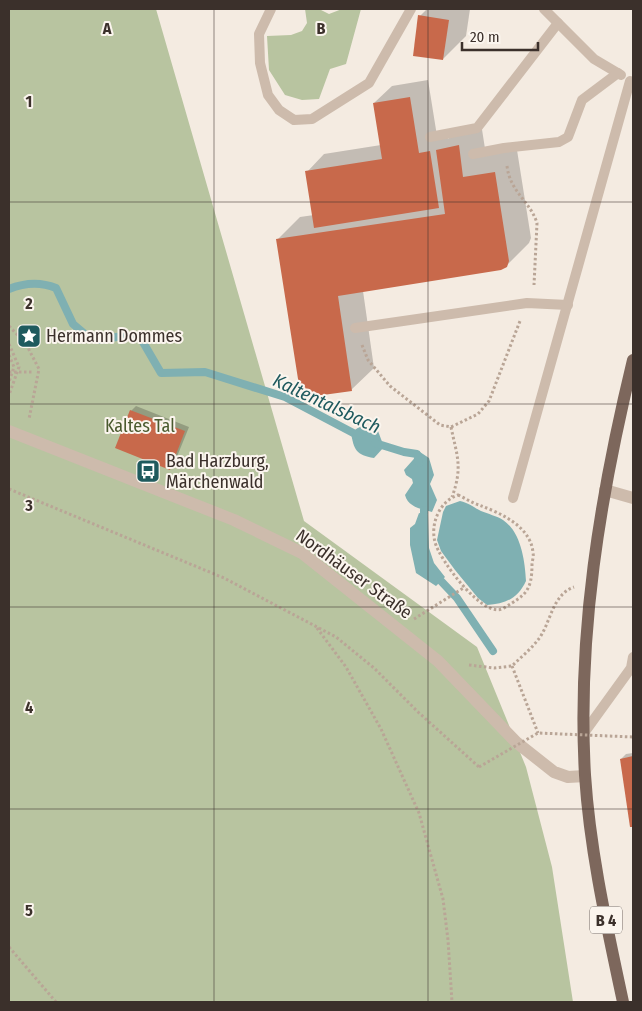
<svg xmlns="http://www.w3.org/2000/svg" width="642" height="1011" font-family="'Fira Sans Condensed',sans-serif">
<rect width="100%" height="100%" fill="#f4ebe1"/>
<g fill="#b8c4a0">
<path d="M9,9H156L304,521L477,647L526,767L552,867L573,1002H9Z"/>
<path d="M305,9H319L329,14L342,9H361L346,64L330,69L319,99L302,100L285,95L269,70L267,36L291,35L302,31L307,23Z"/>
</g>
<g fill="#7fb0b2">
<path d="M363,424L378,431L384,447L374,458C356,455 354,450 351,433Z"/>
<path d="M420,452L429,458L434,475L430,484L437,500L432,512C421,509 408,507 405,495L413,483L412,479L406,475L404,470Z"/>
<path d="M460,501C469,503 473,507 481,511C488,514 497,516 503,520C521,532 525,561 526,581C518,598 506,604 487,605L478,598L455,570L441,551L437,540L443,512L446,506Z"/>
<path d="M419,513L428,515L429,548L434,563L445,577L436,586L416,573L410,545V528L415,524Z"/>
</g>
<g fill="#0003">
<path d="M427,9H470L466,36L443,59L420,16Z"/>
<path d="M428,80L437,136L447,134L448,139L460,127L481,123L486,155L517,150L531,238L529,243L506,266L363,291L374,368L351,390L277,240L300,217L314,215L307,172L324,154L381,145L374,103L392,86Z"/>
<path d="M136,406L189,427L174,464L170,468L131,411Z"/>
<path d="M633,753V826H631L621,759L626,754Z"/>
</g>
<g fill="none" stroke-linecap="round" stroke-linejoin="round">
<g stroke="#7fb0b2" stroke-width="8">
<path d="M9,289C24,283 41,282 56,288L73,324L86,335L100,340L122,336L140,337L161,373L205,372L285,397L359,436"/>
<path d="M375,443L404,452L417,454L419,463"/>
<path d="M424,514V510"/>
<path d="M441,581L457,598L493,651"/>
</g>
</g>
<g fill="#c8694b">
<path d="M418,15L449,20L443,60L413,56Z"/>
<path d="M410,97L419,153L430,151L439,208L314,228L305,171L382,159L373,103Z"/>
<path d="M459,145L463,177L495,172L509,261L507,267L501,270L338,296L352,391L301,398L276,239L445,214L436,150Z"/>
<path d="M130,410L185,431L170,470L115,448Z"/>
<path d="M633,756V827H630L620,759Z"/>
</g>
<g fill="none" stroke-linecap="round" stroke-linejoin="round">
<g stroke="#b9a596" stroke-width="3" stroke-dasharray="2.5 2.5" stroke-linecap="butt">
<path d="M507,166C510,192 530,201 537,223L534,285"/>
<path d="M9,326L26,344L39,369L29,419"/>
<path d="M9,344L19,367L9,395"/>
<path d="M362,345L368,360L390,386L440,425L451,427L478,414L489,401L520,321"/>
<path d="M9,355L14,367L9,382"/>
<path d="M451,427C457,456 463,467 452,497"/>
<path d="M9,489L224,578L336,637L374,668L418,712L479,767"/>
<path d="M458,495C465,498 472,503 479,505C500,513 531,526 533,553C534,557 532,561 532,564C532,592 525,595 504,608C484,621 439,559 435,542C430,523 440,501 458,495Z"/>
<path d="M414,619L465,587"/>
<path d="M317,628L346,667L381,729L419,813L443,899L448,940L452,1002"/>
<path d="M469,665L494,668L512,666C520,658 530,650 537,641C551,625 551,595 574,587"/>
<path d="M512,666L538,733"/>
<path d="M9,947L56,1002"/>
</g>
<g stroke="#cdbbac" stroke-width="10">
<path d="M271,9L259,34L260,63L268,95L279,110L294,120L312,119L369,83L411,9"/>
<path d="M544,9L594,59L621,75"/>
<path d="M430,137L477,128L558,23"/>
<path d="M473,154L504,148L559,142L568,137L582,100L618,73"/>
<path d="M355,328L527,303L568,305"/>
<path d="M513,498L630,81"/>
<path d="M584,733L631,668L633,657"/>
</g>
<g stroke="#cdbbac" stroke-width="12">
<path d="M9,431L234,520L302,553L438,661L516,742L554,772L568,777L585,776"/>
<path d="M605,490L633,498"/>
</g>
<path stroke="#7d675c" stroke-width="12" d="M623,1002C607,927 590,852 585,775C577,635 600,496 633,360"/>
<g stroke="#b9a596" stroke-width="3" stroke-dasharray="2.5 2.5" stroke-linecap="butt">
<path d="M9,372H33"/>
<path d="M479,767L538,733L633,737"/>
</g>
</g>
<path fill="none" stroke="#3b302b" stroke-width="1" stroke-opacity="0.55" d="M214,9V1002M428,9V1002M9,202H633M9,404H633M9,607H633M9,809H633"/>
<defs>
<g id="sight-square" transform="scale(1.25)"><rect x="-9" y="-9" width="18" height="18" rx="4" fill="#1f5a5e" stroke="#fbf5ee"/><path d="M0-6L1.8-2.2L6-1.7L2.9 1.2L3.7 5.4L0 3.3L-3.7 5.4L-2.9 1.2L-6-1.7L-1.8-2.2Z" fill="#fff"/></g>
<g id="bus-square" transform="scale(1.25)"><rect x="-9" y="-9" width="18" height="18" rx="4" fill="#1f5a5e" stroke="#fbf5ee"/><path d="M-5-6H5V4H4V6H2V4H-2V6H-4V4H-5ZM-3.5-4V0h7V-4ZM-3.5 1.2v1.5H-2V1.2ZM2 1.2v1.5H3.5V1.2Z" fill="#fff"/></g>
</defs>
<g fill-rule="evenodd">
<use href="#sight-square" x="29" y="336"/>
<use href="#bus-square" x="148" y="471"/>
</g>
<g text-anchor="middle" stroke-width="4" stroke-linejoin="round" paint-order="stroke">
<rect fill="#fbf5ee" stroke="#756b66" stroke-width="1" x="590" y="906.5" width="32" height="27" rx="4"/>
<g font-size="16" font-weight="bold" fill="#3b302b">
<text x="606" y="926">B 4</text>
</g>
<g font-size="18" fill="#3b302b" stroke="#fbf5ee" text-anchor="start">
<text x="46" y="342">Hermann Dommes</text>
<text x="166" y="467">Bad Harzburg,<tspan x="166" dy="21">Märchenwald</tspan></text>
</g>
<g font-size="18" fill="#4a5a2e" stroke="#fbf5ee">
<text x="140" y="432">Kaltes Tal</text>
</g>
<g font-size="18" fill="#3b302b" stroke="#fbf5ee">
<text transform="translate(354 574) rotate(36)" y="6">Nordhäuser Straße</text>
</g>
<g font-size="19" font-style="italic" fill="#1f5a5e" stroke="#fbf5ee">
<text transform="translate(327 403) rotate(25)" y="7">Kaltentalsbach</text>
</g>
</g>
<g font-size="16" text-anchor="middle" font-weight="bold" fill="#3b302b" stroke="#fbf5ee" stroke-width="4" stroke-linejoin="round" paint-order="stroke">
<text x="107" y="34">A</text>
<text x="321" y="34">B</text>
<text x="29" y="107">1</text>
<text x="29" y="309">2</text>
<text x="29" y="511">3</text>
<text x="29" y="713">4</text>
<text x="29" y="916">5</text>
</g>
<rect width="642" height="1011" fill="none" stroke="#3b302b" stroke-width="20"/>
<path d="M462 42v8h76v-8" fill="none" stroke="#3b302b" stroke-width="2.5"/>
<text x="470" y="42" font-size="15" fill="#3b302b" stroke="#fbf5ee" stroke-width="4" paint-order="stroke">20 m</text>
</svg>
